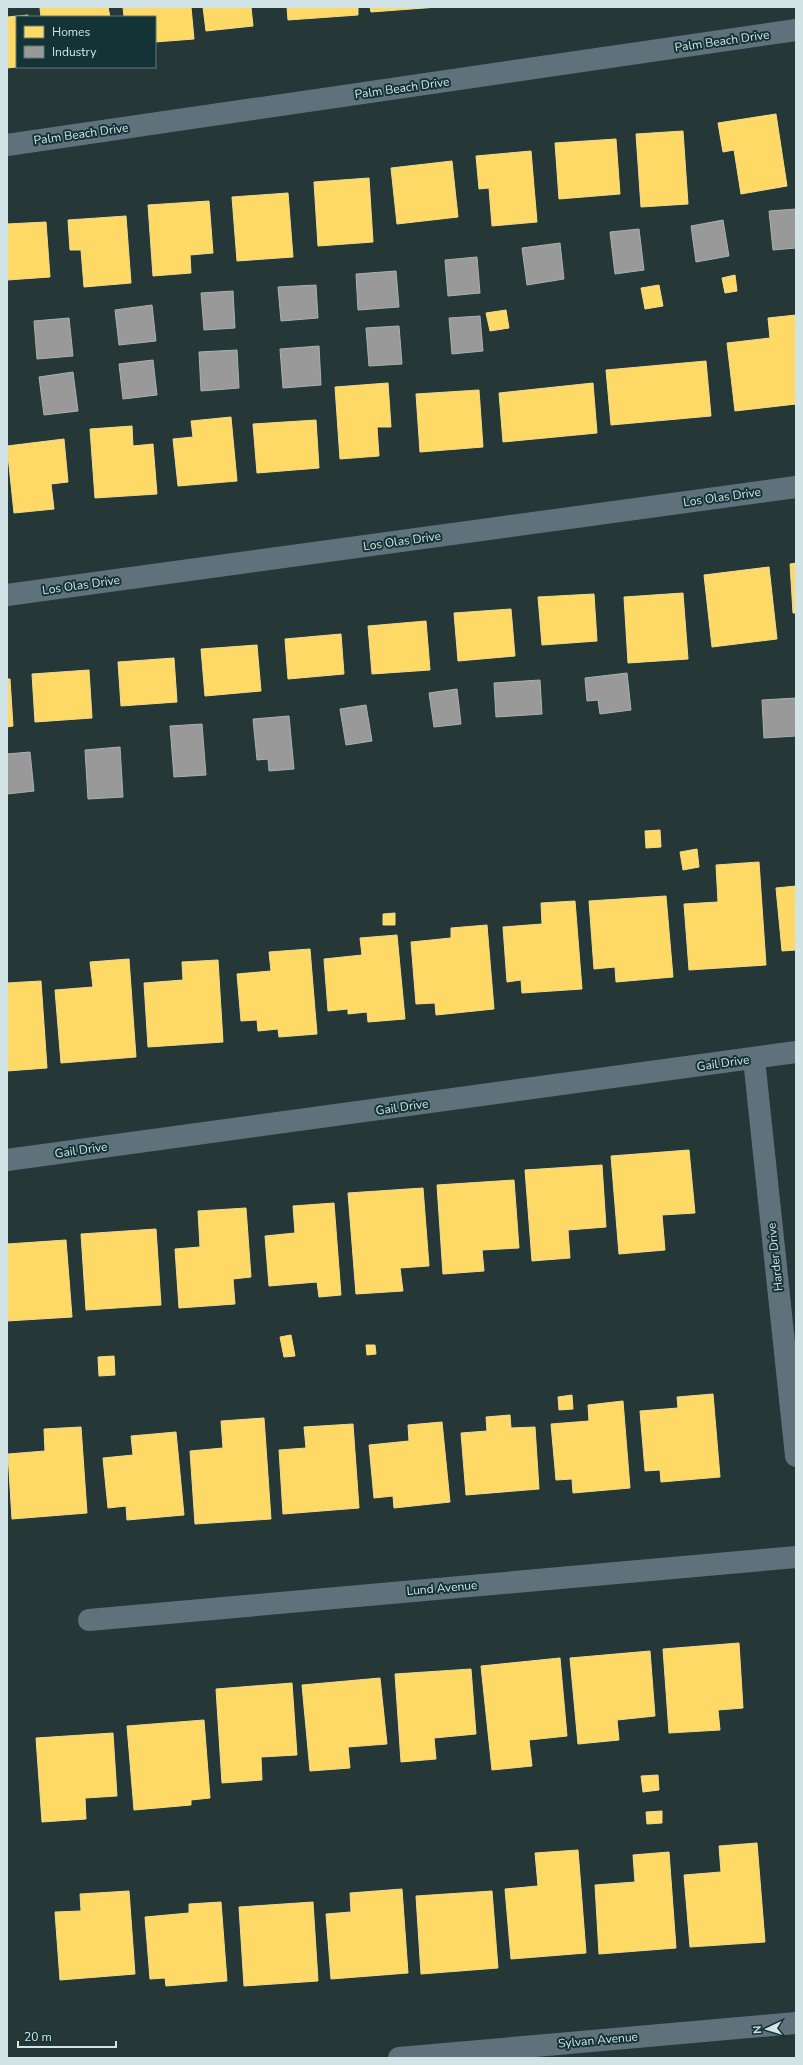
<svg xmlns="http://www.w3.org/2000/svg" width="803" height="2065" font-family="'Nunito Sans',sans-serif">
<rect width="100%" height="100%" fill="#263738"/>
<g fill="#ffd966" stroke="#f2dc8c">
<path d="M49,7H108L110,17H41L40,8Z"/>
<path d="M123,7H191L194,39L155,42V17H124Z"/>
<path d="M203,7H251L253,26L206,31Z"/>
<path d="M287,7H358V15L288,20Z"/>
<path d="M370,7H438L371,12Z"/>
<path d="M28,15V17H17V67L7,68V17Z"/>
<path d="M776,114L787,186L741,194L734,150L723,152L718,123Z"/>
<path d="M683,131L688,204L641,207L636,134Z"/>
<path d="M616,139L620,194L559,199L555,143Z"/>
<path d="M531,151L537,222L492,226L489,188L479,189L476,156Z"/>
<path d="M452,161L458,217L397,224L391,168Z"/>
<path d="M369,178L373,242L318,246L314,182Z"/>
<path d="M288,193L293,257L237,261L232,197Z"/>
<path d="M209,201L213,253L190,255L191,273L153,276L148,205Z"/>
<path d="M126,216L131,283L84,287L81,250H70L68,220Z"/>
<path d="M46,222L50,277L7,280V224Z"/>
<path d="M735,275L737,291L725,293L722,278Z"/>
<path d="M659,285L663,306L645,309L641,288Z"/>
<path d="M506,310L509,328L490,331L486,313Z"/>
<path d="M796,315V404L735,411L727,343L770,338L768,318Z"/>
<path d="M706,361L711,416L611,425L606,370Z"/>
<path d="M388,383L391,427H377L379,456L340,459L335,387Z"/>
<path d="M593,383L597,433L503,442L499,393Z"/>
<path d="M479,390L483,447L420,452L416,394Z"/>
<path d="M231,417L237,481L178,486L173,439L193,437L191,421Z"/>
<path d="M316,420L319,468L257,473L253,424Z"/>
<path d="M132,426L133,446L153,444L157,494L95,498L90,429Z"/>
<path d="M64,439L68,482L51,484L54,509L14,513L7,446Z"/>
<path d="M796,563V613H793L790,564Z"/>
<path d="M769,567L777,639L712,647L704,575Z"/>
<path d="M683,593L688,659L628,663L624,597Z"/>
<path d="M594,594L597,641L542,645L538,597Z"/>
<path d="M511,609L515,656L458,661L454,613Z"/>
<path d="M426,621L430,670L372,674L368,626Z"/>
<path d="M341,634L344,674L288,679L285,639Z"/>
<path d="M257,645L261,691L205,696L201,649Z"/>
<path d="M174,658L177,702L121,706L118,662Z"/>
<path d="M89,670L92,718L35,722L32,674Z"/>
<path d="M7,679H10L13,726L7,727Z"/>
<path d="M660,830L661,847L646,848L645,831Z"/>
<path d="M697,849L699,867L683,870L680,852Z"/>
<path d="M759,862L766,965L689,970L684,904L718,902L716,865Z"/>
<path d="M796,886V950L782,951L776,888Z"/>
<path d="M666,896L673,977L616,982L615,967L594,969L589,901Z"/>
<path d="M575,901L582,989L522,993L521,980L507,982L503,927L542,924L541,903Z"/>
<path d="M395,913V925H383V914Z"/>
<path d="M487,925L494,1009L436,1015L435,1003L416,1004L411,942L451,938V928Z"/>
<path d="M397,935L405,1019L368,1022L367,1012L348,1014V1009L328,1011L324,959L362,955L360,938Z"/>
<path d="M310,949L317,1034L279,1037L278,1029L258,1031L257,1020L241,1021L237,974L271,971L269,952Z"/>
<path d="M129,959L136,1057L61,1063L55,990L93,987L90,962Z"/>
<path d="M218,960L223,1042L148,1047L144,983L183,980L182,962Z"/>
<path d="M41,981L47,1068L7,1071V983Z"/>
<path d="M689,1150L695,1213L662,1215L665,1250L619,1254L611,1156Z"/>
<path d="M602,1165L606,1227L568,1230L570,1258L532,1261L525,1170Z"/>
<path d="M514,1180L519,1248L482,1250L484,1271L443,1274L437,1185Z"/>
<path d="M423,1188L429,1266L400,1268L403,1291L356,1294L348,1193Z"/>
<path d="M334,1203L341,1295L319,1297L317,1282L269,1286L265,1236L295,1233L293,1206Z"/>
<path d="M246,1208L251,1277L233,1279L235,1304L179,1308L175,1249L200,1247L198,1211Z"/>
<path d="M156,1229L161,1305L86,1310L81,1234Z"/>
<path d="M66,1240L72,1317L7,1321V1244Z"/>
<path d="M291,1335L295,1356L284,1357L280,1337Z"/>
<path d="M366,1345H375L376,1354L367,1355Z"/>
<path d="M114,1356L115,1375L99,1376L98,1357Z"/>
<path d="M713,1394L720,1477L661,1482L660,1470L645,1471L640,1411L678,1408L677,1397Z"/>
<path d="M572,1395L573,1409L559,1410L558,1397Z"/>
<path d="M623,1401L630,1488L573,1493L572,1479L556,1480L551,1424L589,1421L588,1405Z"/>
<path d="M510,1415L511,1428L535,1427L539,1489L466,1495L461,1433L487,1431L486,1417Z"/>
<path d="M264,1418L271,1519L195,1524L190,1451L223,1448L221,1421Z"/>
<path d="M442,1422L450,1502L394,1508L393,1496L374,1498L369,1445L409,1441L408,1425Z"/>
<path d="M353,1424L359,1508L283,1514L279,1450L306,1448L304,1427Z"/>
<path d="M81,1427L87,1513L12,1519L8,1454L45,1451L44,1429Z"/>
<path d="M176,1432L184,1515L127,1520L126,1506L108,1508L103,1458L133,1455L131,1436Z"/>
<path d="M739,1643L743,1708L718,1710L720,1730L669,1733L663,1649Z"/>
<path d="M650,1651L655,1716L617,1720L619,1740L578,1744L570,1658Z"/>
<path d="M560,1658L567,1736L529,1740L532,1766L492,1770L481,1666Z"/>
<path d="M471,1669L476,1734L434,1738L436,1759L401,1762L395,1674Z"/>
<path d="M380,1678L387,1744L348,1747L350,1768L310,1771L302,1685Z"/>
<path d="M292,1683L297,1755L261,1757L262,1780L222,1783L216,1689Z"/>
<path d="M204,1720L210,1798L191,1800V1805L134,1810L127,1726Z"/>
<path d="M113,1733L117,1796L85,1798L86,1819L42,1822L36,1738Z"/>
<path d="M658,1775L659,1790L643,1792L641,1776Z"/>
<path d="M662,1811V1823L647,1824L646,1812Z"/>
<path d="M757,1843L765,1942L690,1947L684,1875L721,1872L719,1846Z"/>
<path d="M578,1850L586,1953L511,1959L505,1889L538,1886L535,1853Z"/>
<path d="M669,1852L676,1948L599,1954L595,1885L635,1882L633,1855Z"/>
<path d="M402,1889L408,1973L331,1979L326,1914L351,1912L350,1893Z"/>
<path d="M129,1891L135,1974L60,1980L55,1912L81,1911L80,1894Z"/>
<path d="M492,1891L498,1968L421,1974L416,1896Z"/>
<path d="M221,1902L227,1981L166,1986L165,1978L150,1979L145,1917L189,1913V1904Z"/>
<path d="M313,1902L318,1981L244,1986L239,1907Z"/>
</g>
<g fill="#999" stroke="#aab0b0">
<path d="M796,209V248L773,250L769,211Z"/>
<path d="M723,220L729,256L696,262L691,226Z"/>
<path d="M639,229L644,270L615,274L610,232Z"/>
<path d="M560,243L564,279L527,285L522,248Z"/>
<path d="M477,257L480,293L448,296L445,260Z"/>
<path d="M396,271L399,307L358,310L356,274Z"/>
<path d="M316,285L318,318L281,321L278,287Z"/>
<path d="M233,291L235,328L204,330L201,293Z"/>
<path d="M152,305L156,341L119,345L115,310Z"/>
<path d="M480,316L483,351L452,354L449,318Z"/>
<path d="M69,318L73,356L37,359L34,321Z"/>
<path d="M399,326L402,364L369,366L366,328Z"/>
<path d="M319,346L321,385L283,388L280,349Z"/>
<path d="M237,350L239,388L201,391L199,352Z"/>
<path d="M153,360L157,395L123,399L119,364Z"/>
<path d="M73,372L78,411L44,415L39,377Z"/>
<path d="M627,673L631,710L600,714L598,700L587,701L585,678Z"/>
<path d="M540,680L542,714L496,717L494,683Z"/>
<path d="M457,689L461,724L434,727L429,693Z"/>
<path d="M796,698V736L764,738L762,700Z"/>
<path d="M366,705L372,741L346,745L340,709Z"/>
<path d="M289,716L294,769L269,771L268,759L257,760L253,719Z"/>
<path d="M202,724L206,775L174,777L170,726Z"/>
<path d="M120,747L123,797L88,799L85,750Z"/>
<path d="M30,752L34,791L7,794V754Z"/>
</g>
<g fill="none" stroke-linecap="round" stroke-linejoin="round">
<g stroke="#5f727b" stroke-width="22">
<path d="M7,145L796,30"/>
<path d="M7,595L796,487"/>
<path d="M754,1059L796,1456"/>
<path d="M7,1160L796,1052"/>
<path d="M89,1620L796,1557"/>
<path d="M399,2058L796,2023"/>
</g>
</g>
<g text-anchor="middle" stroke-width="4" stroke-linejoin="round" paint-order="stroke">
<g font-size="12" fill="#d3e4e6" stroke="#143336">
<text transform="translate(722 41) rotate(-8)" y="4">Palm Beach Drive</text>
<text transform="translate(402 88) rotate(-8)" y="4">Palm Beach Drive</text>
<text transform="translate(81 134) rotate(-8)" y="4">Palm Beach Drive</text>
<text transform="translate(722 497) rotate(-8)" y="4">Los Olas Drive</text>
<text transform="translate(402 541) rotate(-8)" y="4">Los Olas Drive</text>
<text transform="translate(81 585) rotate(-8)" y="4">Los Olas Drive</text>
<text transform="translate(723 1063) rotate(-8)" y="4">Gail Drive</text>
<text transform="translate(402 1107) rotate(-8)" y="4">Gail Drive</text>
<text transform="translate(81 1150) rotate(-8)" y="4">Gail Drive</text>
<text transform="translate(775 1257) rotate(-96)" y="4">Harder Drive</text>
<text transform="translate(442 1588) rotate(-5)" y="4">Lund Avenue</text>
<text transform="translate(598 2040) rotate(-5)" y="4">Sylvan Avenue</text>
</g>
</g>
<rect width="803" height="2065" fill="none" stroke="#d3e4e6" stroke-width="16"/>
<rect x="16" y="16" width="140" height="52" fill="#143336" stroke="#607a7c"/>
<rect x="24" y="26" width="20" height="12" fill="#ffd966" stroke="#607a7c"/>
<text x="52" y="36" font-size="12" fill="#d3e4e6">Homes</text>
<rect x="24" y="46" width="20" height="12" fill="#999999" stroke="#607a7c"/>
<text x="52" y="56" font-size="12" fill="#d3e4e6">Industry</text>
<g transform="translate(767 2029) rotate(266)" stroke="#143336" stroke-width="3" paint-order="stroke">
<path d="M0-3L7 15L0 10L-7 15Z" fill="#d3e4e6"/>
<text y="-6" font-size="11" font-weight="bold" text-anchor="middle" fill="#d3e4e6">N</text>
</g>
<path d="M18 2041v6h98v-6" fill="none" stroke="#d3e4e6" stroke-width="2"/>
<text x="24" y="2041" font-size="12" fill="#d3e4e6" stroke="#143336" stroke-width="3" paint-order="stroke">20 m</text>
</svg>
